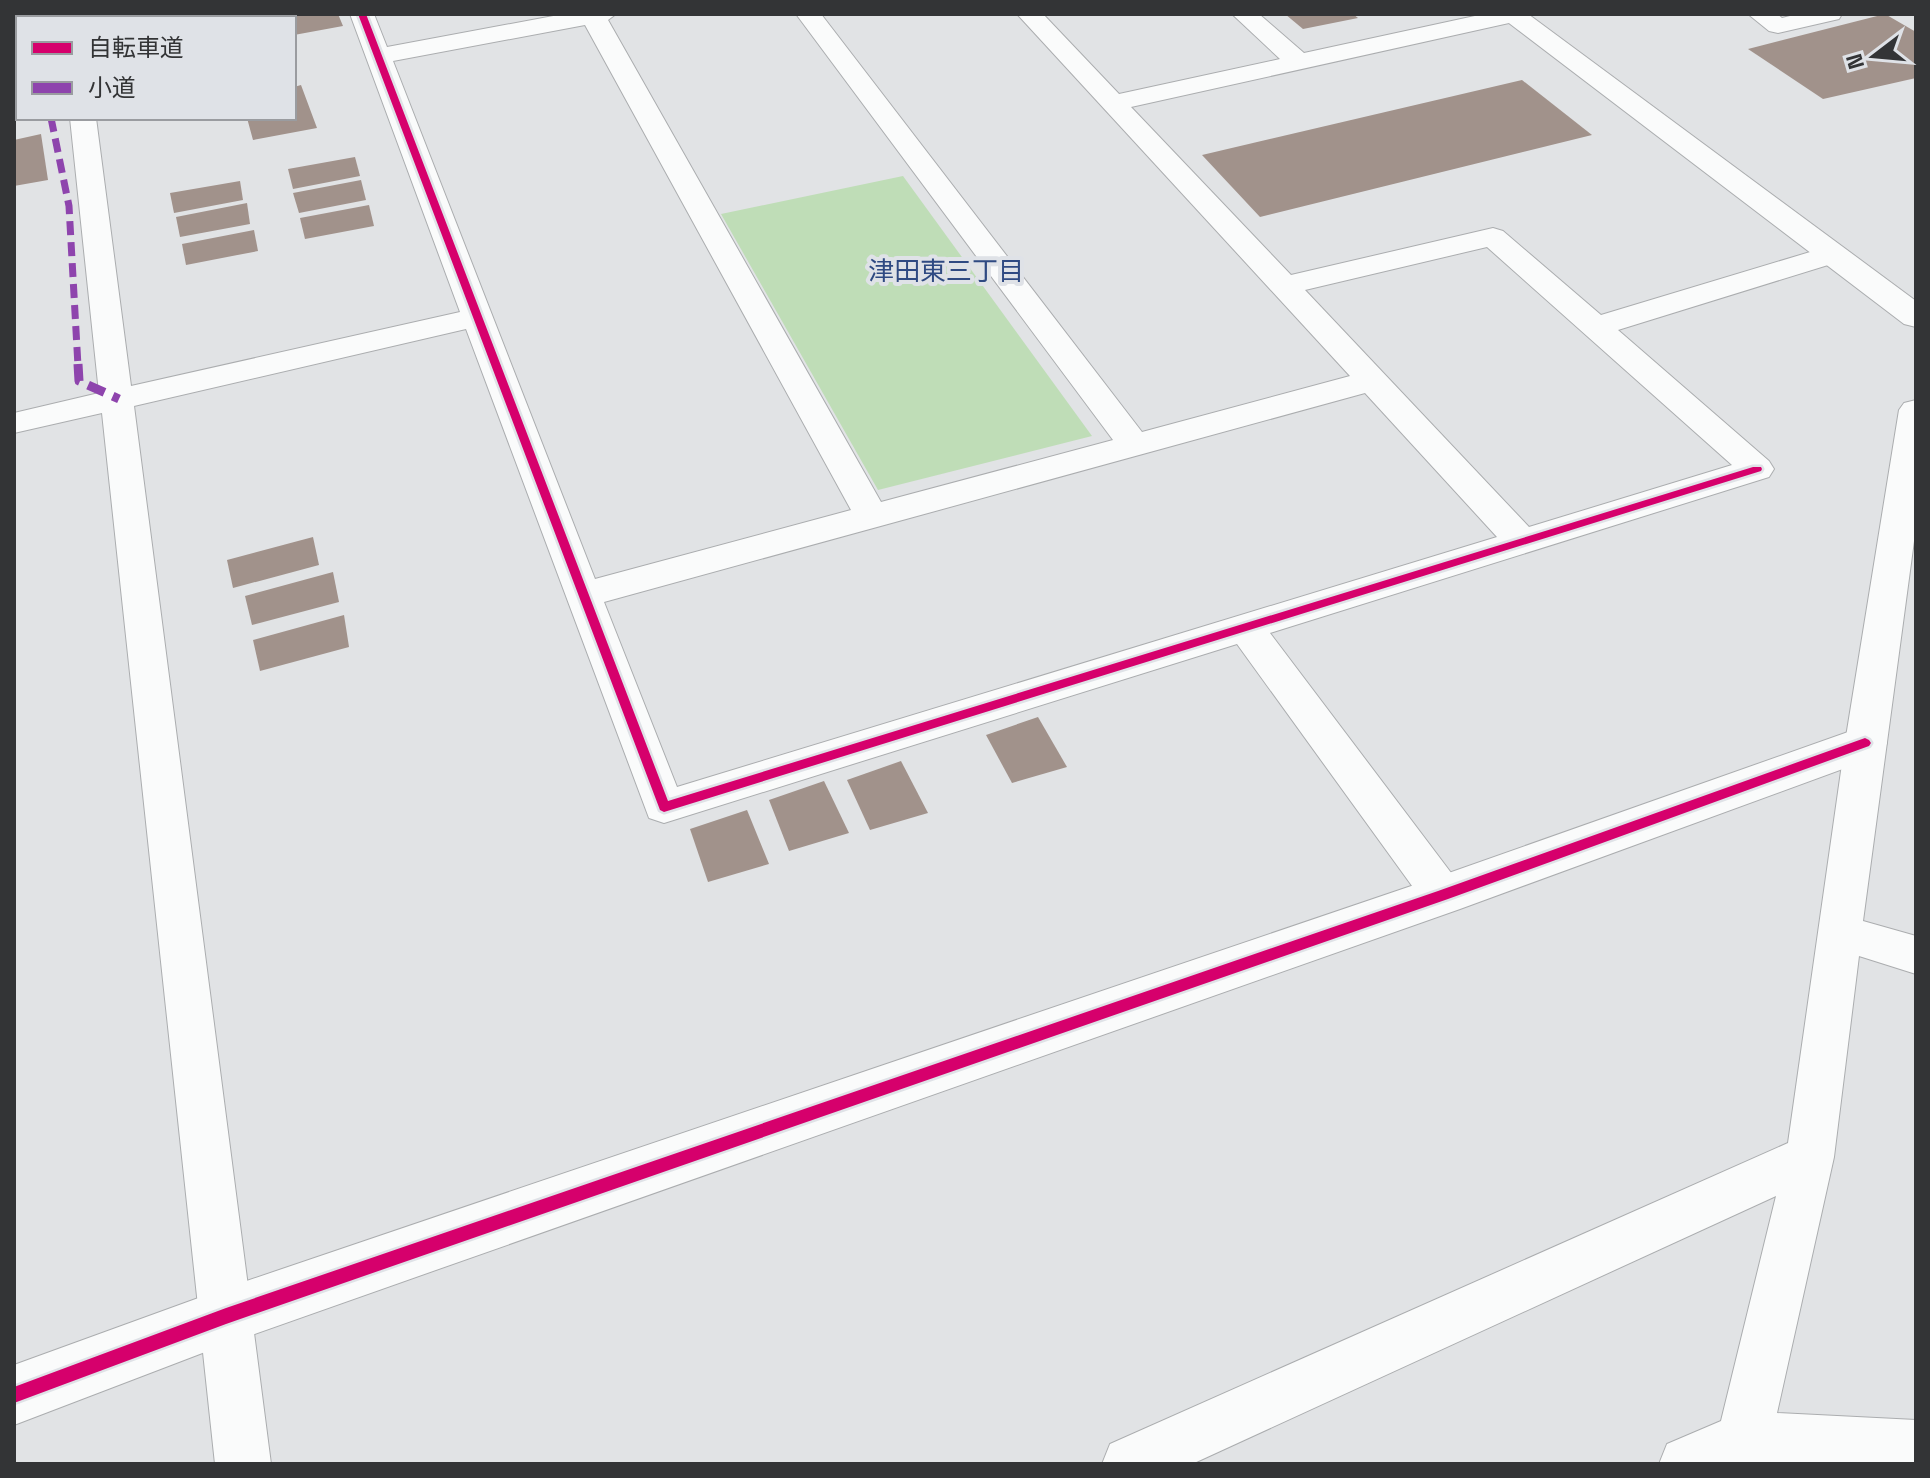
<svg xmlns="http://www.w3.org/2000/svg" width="1930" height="1478" font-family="'Space Grotesk','Noto Sans JP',sans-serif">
<rect width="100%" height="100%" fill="#e1e3e5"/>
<path fill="#bfddb7" d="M903,176L1092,436L878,490L721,214Z"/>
<g fill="#a1928b">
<path d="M136,14H180L181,18H137Z"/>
<path d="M276,14H338L343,26L294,35V18H278Z"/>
<path d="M1285,14H1353L1358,18L1303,29Z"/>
<path d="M1885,14L1916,32V78L1823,99L1748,49Z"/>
<path d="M1522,80L1592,135L1260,217L1202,155Z"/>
<path d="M301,85L317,128L253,140L247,118H294V87Z"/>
<path d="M41,134L48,180L14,186V140Z"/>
<path d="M355,157L360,176L293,189L288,169Z"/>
<path d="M361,180L366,200L299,213L293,193Z"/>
<path d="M240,181L243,200L174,213L170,193Z"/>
<path d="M247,203L250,224L180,237L176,217Z"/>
<path d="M369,205L374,226L305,239L300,218Z"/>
<path d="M254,230L258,251L186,265L182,244Z"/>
<path d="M313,537L319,565L233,588L227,560Z"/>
<path d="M333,572L339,602L252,625L245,596Z"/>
<path d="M344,615L349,647L260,671L253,640Z"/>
<path d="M1038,717L1067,767L1012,783L986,735Z"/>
<path d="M901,761L928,813L870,830L847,780Z"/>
<path d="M824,781L849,833L789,851L769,800Z"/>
<path d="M747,810L769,864L708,882L690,829Z"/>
</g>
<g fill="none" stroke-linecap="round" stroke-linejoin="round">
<g stroke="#abadaf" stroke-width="2">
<g id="minor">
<rect x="58" y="14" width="24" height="4"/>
<path d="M350,14H374L387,47L564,14H616L608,20L881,502L1113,440L796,14H821L1142,432L1350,376L1017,14H1043L1119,94L1280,59L1232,14H1259L1304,53L1484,14H1530L1527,19L1131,107L1291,275L1493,228L1503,231L1601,315L1830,246L1841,249L1845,255L1841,261L1618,330L1769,461L1774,469L1769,477L1270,633L1458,882L1465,895L1458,908L1443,913L1428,908L1237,644L664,823L649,818L466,329L134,406L271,1464H215L102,413L14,433V413L99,393L70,118H96L131,386L460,312ZM585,25L851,510L595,579L393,61ZM1487,247L1732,465L1529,527L1305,290ZM1365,393L1497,537L677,787L604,602Z"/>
<path d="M1748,14H1777L1782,18L1798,14H1842L1839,19L1778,33L1769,31Z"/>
<path d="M1916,400V526L1863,921L1916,936V974L1859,956L1834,1157L1777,1413L1916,1420V1464H1659L1667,1444L1721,1421L1776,1196L1192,1464H1102L1110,1444L1788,1143L1845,743L1899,410L1904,403Z"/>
</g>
</g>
<g stroke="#abadaf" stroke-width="2">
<g id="tertiary">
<path d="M1497,14H1528L1916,301V327L1904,324Z"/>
<path d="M1865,726L1881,731L1887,743L1881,755L1460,909L226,1344L14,1425V1365L226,1288L1426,881Z"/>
</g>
</g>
<use href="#minor" fill="#fafbfb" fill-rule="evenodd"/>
<use href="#tertiary" fill="#fafbfb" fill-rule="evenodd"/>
<g stroke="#8e44ad" stroke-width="7" stroke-dasharray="14 7" stroke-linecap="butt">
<path d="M22,18L40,15V18"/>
<path d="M51,118L69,206L78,366"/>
</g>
<path stroke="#8e44ad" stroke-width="9" stroke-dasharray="18 9" stroke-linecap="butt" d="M78,364L79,381L119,399"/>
<g stroke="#dfe2e7" stroke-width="5">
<g id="cycleway">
<path d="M358,14H366L668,801L1753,467H1761L1762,469L1761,471L664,812L660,810Z"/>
<path d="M1865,738L1869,740L1871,743L1869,746L1448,899L226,1324L14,1403V1387L226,1308L1438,891Z"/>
</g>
</g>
<use href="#cycleway" fill="#d6006c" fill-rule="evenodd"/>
</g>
<g text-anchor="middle" stroke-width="8" stroke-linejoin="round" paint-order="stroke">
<g font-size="26" fill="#2f4a82" stroke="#dfe2e7">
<text x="946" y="280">津田東三丁目</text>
</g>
</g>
<rect width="1930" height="1478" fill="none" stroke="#333436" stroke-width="32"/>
<rect x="16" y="16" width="280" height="104" fill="#dfe2e7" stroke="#9a9ca0" stroke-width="2"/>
<rect x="32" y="42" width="40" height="12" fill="#d6006c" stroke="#9a9ca0" stroke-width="2"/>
<text x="88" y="56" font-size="24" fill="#333436">自転車道</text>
<rect x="32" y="82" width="40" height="12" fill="#8e44ad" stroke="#9a9ca0" stroke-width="2"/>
<text x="88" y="96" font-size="24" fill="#333436">小道</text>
<g transform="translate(1874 56) rotate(254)" stroke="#dfe2e7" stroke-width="6" paint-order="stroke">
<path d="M0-6L14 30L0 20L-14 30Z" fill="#333436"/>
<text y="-12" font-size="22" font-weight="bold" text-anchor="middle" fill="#333436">N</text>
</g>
</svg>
